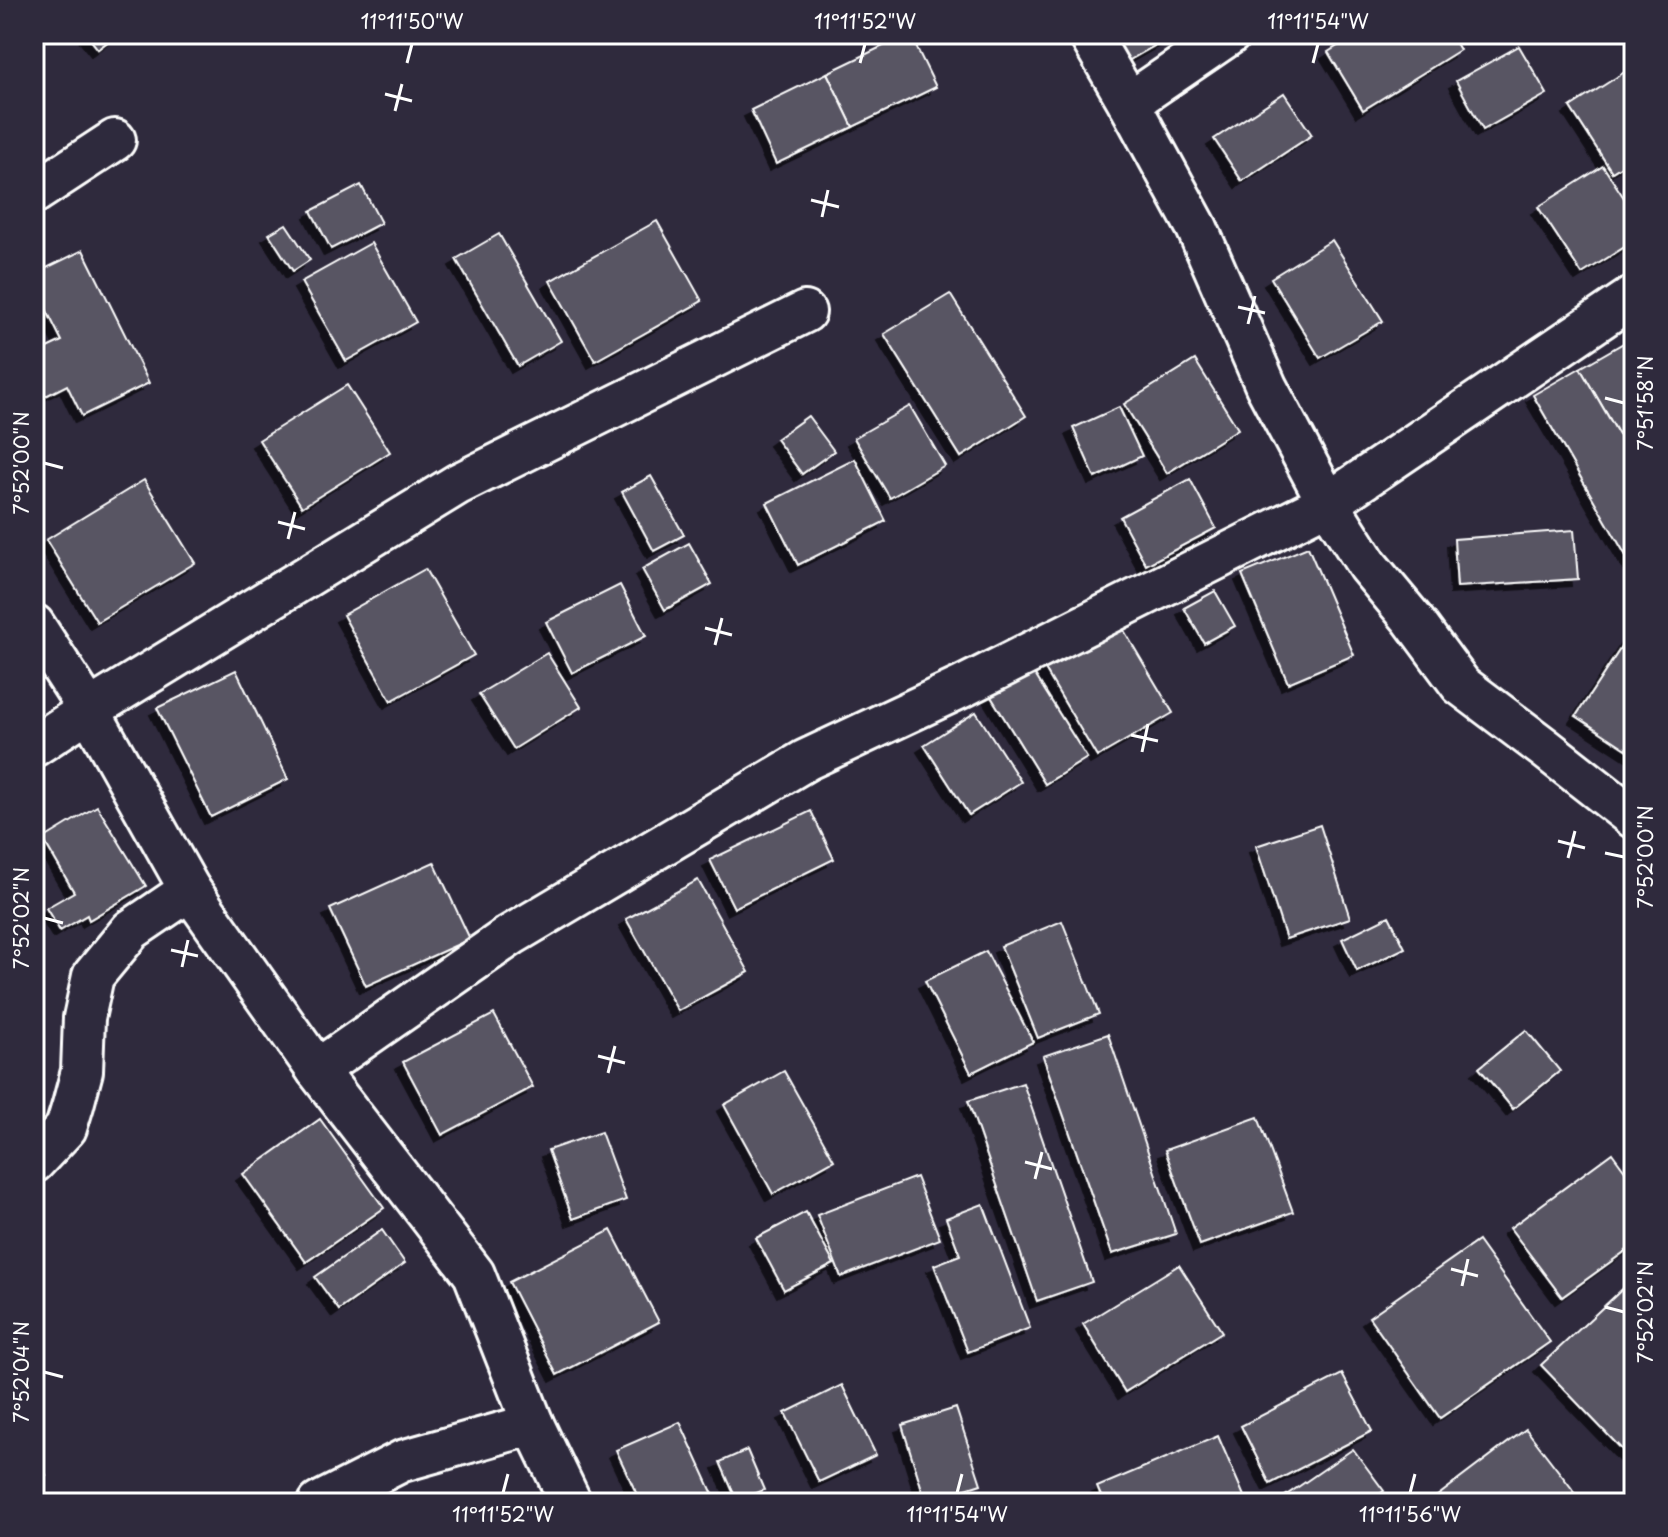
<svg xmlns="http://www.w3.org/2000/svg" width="1668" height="1537" font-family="'Playpen Sans',sans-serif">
<defs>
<filter id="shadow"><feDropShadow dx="-7" dy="7" stdDeviation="0" flood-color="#0009"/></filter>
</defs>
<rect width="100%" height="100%" fill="#2f2a3d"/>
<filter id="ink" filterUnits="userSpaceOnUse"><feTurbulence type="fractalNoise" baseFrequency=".0125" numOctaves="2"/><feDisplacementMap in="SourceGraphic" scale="16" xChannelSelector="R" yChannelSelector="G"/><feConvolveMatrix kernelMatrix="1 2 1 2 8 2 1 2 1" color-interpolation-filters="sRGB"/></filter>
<g filter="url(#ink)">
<g fill="#595564" stroke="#fff" stroke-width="2" filter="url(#shadow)">
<path d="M86,34H118L98,49Z"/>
<path d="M908,34H910L936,87L853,127L827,73Z"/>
<path d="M1112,34H1175L1128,61Z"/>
<path d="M1357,34H1451L1460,50L1363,110L1328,52Z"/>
<path d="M1519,46L1547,94L1483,130L1456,81Z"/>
<path d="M1634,66V158L1612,172L1570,107Z"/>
<path d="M827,73L853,127L776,164L751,110Z"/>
<path d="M1284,93L1312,135L1242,181L1214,139Z"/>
<path d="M1603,166L1634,213V241L1582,274L1538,207Z"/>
<path d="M361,185L381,223L331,249L311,211Z"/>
<path d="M657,221L702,301L595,361L550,281Z"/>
<path d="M286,224L310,260L293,271L269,234Z"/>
<path d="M499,234L561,341L518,366L456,259Z"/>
<path d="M1332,240L1383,321L1320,358L1271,278Z"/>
<path d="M371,243L416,322L346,361L301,282Z"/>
<path d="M83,250L149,383L82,416L67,385L34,402V354L62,341L34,285V274Z"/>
<path d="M950,294L1026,416L961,457L884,334Z"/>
<path d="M1634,337V424L1618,433L1580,368Z"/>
<path d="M1195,360L1238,429L1167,473L1124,404Z"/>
<path d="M1580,368L1634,461V565L1632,566L1533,395Z"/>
<path d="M347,385L390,452L302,507L259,440Z"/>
<path d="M910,406L945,466L890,498L854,438Z"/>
<path d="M1119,407L1142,456L1095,478L1073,428Z"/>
<path d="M808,416L834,451L802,474L776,439Z"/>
<path d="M855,459L886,521L798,565L767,503Z"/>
<path d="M651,476L684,535L654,551L622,492Z"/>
<path d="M1190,479L1216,528L1146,565L1120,517Z"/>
<path d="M144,480L195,563L97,622L46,540Z"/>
<path d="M1574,530L1578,579L1457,587L1454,539Z"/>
<path d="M689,543L712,584L665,610L642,569Z"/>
<path d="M1308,547L1354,655L1288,683L1242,574Z"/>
<path d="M425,569L474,655L391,701L343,615Z"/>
<path d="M620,585L646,636L572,673L546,622Z"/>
<path d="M1215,591L1235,626L1204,643L1184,608Z"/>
<path d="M1119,622L1173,713L1097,757L1043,666Z"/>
<path d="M1630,634L1634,637V754L1576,716Z"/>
<path d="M547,653L581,707L514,749L479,694Z"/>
<path d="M236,670L288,779L211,817L157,708Z"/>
<path d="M1032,670L1087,758L1045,784L990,695Z"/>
<path d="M976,712L1021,782L969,815L924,745Z"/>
<path d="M97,806L146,886L89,920L87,915L60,931L46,908L74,892L43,839Z"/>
<path d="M811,811L834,859L734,908L710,860Z"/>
<path d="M1320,825L1350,918L1286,939L1256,846Z"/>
<path d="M434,862L470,939L366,986L330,909Z"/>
<path d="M698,880L749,972L678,1011L626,919Z"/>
<path d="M1389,916L1405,948L1357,971L1342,939Z"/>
<path d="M1062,921L1099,1014L1038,1038L1001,946Z"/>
<path d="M986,951L1033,1042L971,1073L925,981Z"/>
<path d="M494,1014L533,1087L442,1135L403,1062Z"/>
<path d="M1526,1030L1560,1071L1513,1109L1479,1068Z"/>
<path d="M1108,1034L1176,1234L1112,1254L1043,1056Z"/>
<path d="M784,1071L834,1160L773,1194L724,1105Z"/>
<path d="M1023,1083L1092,1282L1037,1301L968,1101Z"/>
<path d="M1258,1117L1293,1212L1200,1245L1165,1150Z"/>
<path d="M320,1119L384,1208L306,1262L243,1174Z"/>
<path d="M601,1132L626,1200L573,1219L548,1150Z"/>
<path d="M1612,1153L1634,1183V1245L1562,1297L1510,1228Z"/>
<path d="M916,1177L940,1239L841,1277L817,1215Z"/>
<path d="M983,1204L1030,1328L968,1352L934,1265L960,1255L946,1218Z"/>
<path d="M806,1212L834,1264L784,1290L756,1238Z"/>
<path d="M382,1230L405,1263L339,1310L315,1277Z"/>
<path d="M611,1230L659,1322L557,1375L509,1282Z"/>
<path d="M1478,1241L1550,1342L1440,1418L1369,1317Z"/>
<path d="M1179,1265L1222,1332L1125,1392L1083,1324Z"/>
<path d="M1630,1282L1634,1287V1462L1541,1365Z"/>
<path d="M1342,1374L1372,1431L1270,1484L1241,1426Z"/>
<path d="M842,1385L876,1455L819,1482L785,1413Z"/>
<path d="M956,1408L981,1484L926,1502L902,1425Z"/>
<path d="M680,1422L717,1503H641L616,1450Z"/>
<path d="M1526,1429L1583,1503H1428Z"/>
<path d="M1218,1436L1247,1503H1104L1097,1487Z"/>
<path d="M1353,1449L1384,1491L1366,1503H1275Z"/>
<path d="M747,1450L764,1490L737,1501L720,1462Z"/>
<path d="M34,1456L46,1475L34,1482Z"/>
</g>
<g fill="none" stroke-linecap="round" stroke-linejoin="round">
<g stroke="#fff" stroke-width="46">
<g id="minor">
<path d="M1089,34L1129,103L1197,228L1266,386L1328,503L1368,566L1413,620L1461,685L1546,749L1634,818"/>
<path d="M1129,103L1230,34"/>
<path d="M34,193L115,140"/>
<path d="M34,625L89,710L190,890L317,1070L474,1274L533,1424L571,1503"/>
<path d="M34,746L89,710L458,484L805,312"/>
<path d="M317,1070L511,935L806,760L962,687L1328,503L1634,296"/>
<path d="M34,1162L66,1128L73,1105L82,1071L84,1018L93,976L131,930L190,890"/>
<path d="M319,1503L402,1461L533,1424"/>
</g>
</g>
<use href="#minor" stroke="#2f2a3d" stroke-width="40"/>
</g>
</g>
<path fill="none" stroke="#fff" stroke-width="3" d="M407,63L412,44M860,63L865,44M1313,63L1318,44M385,94L412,101M395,111L402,84M811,200L839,207M822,217L828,190M1238,307L1265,313M1248,324L1255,296M1605,398L1624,403M44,463L63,468M278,522L305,529M288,539L295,512M705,628L732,635M715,645L722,618M1131,735L1158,741M1142,752L1148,724M1558,841L1585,848M1605,853L1624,857M1568,858L1575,831M44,918L63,923M171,950L198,956M182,967L188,940M598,1056L625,1063M608,1073L615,1046M1025,1162L1052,1169M1035,1179L1042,1152M1451,1269L1478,1276M1462,1286L1468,1259M1605,1307L1624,1312M44,1372L63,1377M503,1493L508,1474M957,1493L962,1474M1410,1493L1415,1474"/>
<rect width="1668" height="1537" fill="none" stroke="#2f2a3d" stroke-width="88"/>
<rect x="44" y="44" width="1580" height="1449" fill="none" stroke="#fff" stroke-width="3"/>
<g font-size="20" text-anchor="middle" fill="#fff">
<text x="412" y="29">11°11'50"W</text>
<text x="865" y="29">11°11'52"W</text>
<text x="1318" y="29">11°11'54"W</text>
<text transform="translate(1646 403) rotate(-90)" y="7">7°51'58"N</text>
<text transform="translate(22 463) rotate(-90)" y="7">7°52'00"N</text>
<text transform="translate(1646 857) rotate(-90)" y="7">7°52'00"N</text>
<text transform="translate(22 918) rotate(-90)" y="7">7°52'02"N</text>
<text transform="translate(1646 1312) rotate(-90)" y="7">7°52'02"N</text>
<text transform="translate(22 1372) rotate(-90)" y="7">7°52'04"N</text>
<text x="503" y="1522">11°11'52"W</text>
<text x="957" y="1522">11°11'54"W</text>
<text x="1410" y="1522">11°11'56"W</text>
</g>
</svg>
